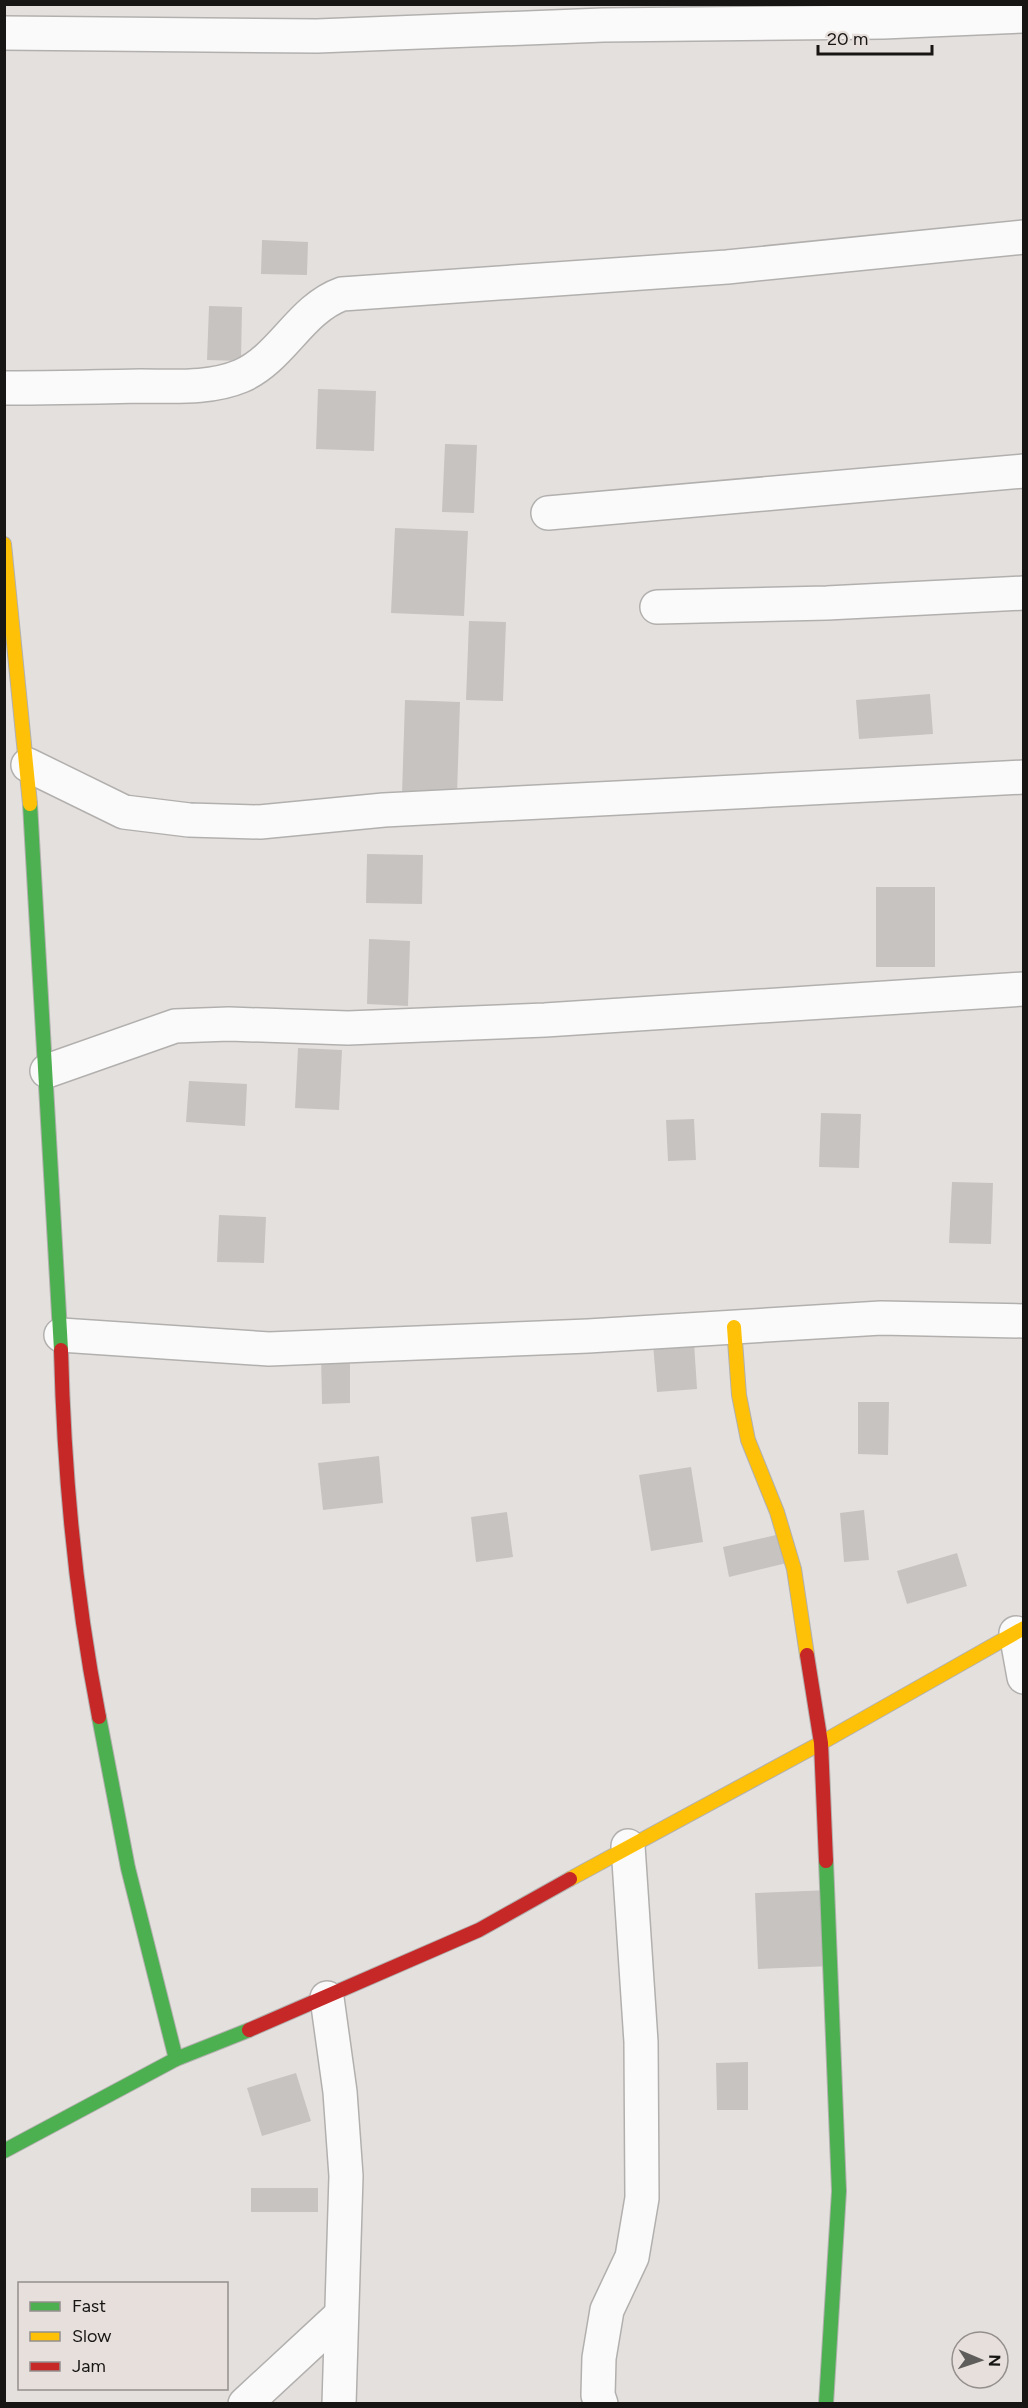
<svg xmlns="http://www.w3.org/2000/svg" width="1028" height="2408" font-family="Figtree,sans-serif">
<rect width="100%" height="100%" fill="#e4e0de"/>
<g fill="#c6c3c1">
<path d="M262,240L308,242L307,275L261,274Z"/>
<path d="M209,306L242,307L241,361L207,360Z"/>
<path d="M318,389L376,391L374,451L316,449Z"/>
<path d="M445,444L477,445L474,513L442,512Z"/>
<path d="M395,528L468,531L464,616L391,613Z"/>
<path d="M469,621L506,622L503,701L466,700Z"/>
<path d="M930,694L933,734L859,739L856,700Z"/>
<path d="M405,700L460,702L457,795L402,794Z"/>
<path d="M367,854L423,855L422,904L366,903Z"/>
<rect x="876" y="887" width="59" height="80"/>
<path d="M369,939L410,941L408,1006L367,1004Z"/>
<path d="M298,1048L342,1050L339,1110L295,1108Z"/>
<path d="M189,1081L247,1084L245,1126L186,1122Z"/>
<path d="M821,1113L861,1114L859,1168L819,1167Z"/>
<path d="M694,1119L696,1160L668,1161L666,1120Z"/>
<path d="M952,1182L993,1183L991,1244L949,1243Z"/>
<path d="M219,1215L266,1217L264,1263L217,1262Z"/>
<path d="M694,1342L697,1389L657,1392L653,1344Z"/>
<path d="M350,1355V1403L322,1404L321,1356Z"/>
<path d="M858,1402H889L888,1455L858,1454Z"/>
<path d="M379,1456L383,1503L323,1510L318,1463Z"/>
<path d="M691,1467L703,1542L651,1551L639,1475Z"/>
<path d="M864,1510L869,1560L844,1562L840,1513Z"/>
<path d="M507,1512L513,1557L476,1562L471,1517Z"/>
<path d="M789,1532L795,1561L729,1577L723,1547Z"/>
<path d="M957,1553L967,1586L907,1604L897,1571Z"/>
<path d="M830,1890L833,1966L758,1969L755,1893Z"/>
<path d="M748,2062V2110H717L716,2063Z"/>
<path d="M296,2073L311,2121L262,2136L247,2088Z"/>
<rect x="251" y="2188" width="67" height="24"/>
</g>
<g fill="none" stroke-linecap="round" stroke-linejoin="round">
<g stroke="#b2b0ae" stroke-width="36">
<g id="street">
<path d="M4,33L317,36L603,25L883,22L1024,16"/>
<path d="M4,388C50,388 96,387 141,386C174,386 210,389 241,376C282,358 300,309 342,294L727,267L1024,237"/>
<path d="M548,513L1024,471"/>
<path d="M657,607L827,603L1024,593"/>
<path d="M28,765L124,812L189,820L260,822L384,810L1024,777"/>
<path d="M47,1071L175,1026L229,1024L348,1028L545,1020L1024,989"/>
<path d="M61,1335L269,1349L588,1336L881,1318L1024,1321"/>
<path d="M1016,1633L1024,1677"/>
<path d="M327,1998L340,2092L346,2176L339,2404"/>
<path d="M245,2404L340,2316"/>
<path d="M601,2404L598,2395L599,2358L607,2310L632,2257L642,2198L641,2042L628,1846"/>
</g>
</g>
<g stroke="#b2b0ae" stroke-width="16">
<g id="fast">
<path d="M30,804L61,1350"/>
<path d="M99,1717L128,1868L176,2059"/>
<path d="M826,1861L839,2191L826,2404"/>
<path d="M4,2151L176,2059L249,2030"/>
</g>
</g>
<g stroke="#b2b0ae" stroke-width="16">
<g id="slow">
<path d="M4,544L30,804"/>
<path d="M734,1327L739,1395L748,1440L777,1512L794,1569L807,1655"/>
<path d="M570,1879L821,1743L1024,1628"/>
</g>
</g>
<g stroke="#b2b0ae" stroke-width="16">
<g id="jam">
<path d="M61,1350C64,1474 75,1595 99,1717"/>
<path d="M807,1655L821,1743L826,1861"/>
<path d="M249,2030L479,1930L570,1879"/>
</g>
</g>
<use href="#street" stroke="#fbfafa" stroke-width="33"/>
<use href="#fast" stroke="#4caf50" stroke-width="14"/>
<use href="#slow" stroke="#ffc107" stroke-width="14"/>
<use href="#jam" stroke="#c62828" stroke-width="14"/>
</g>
<rect width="1028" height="2408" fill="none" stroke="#181615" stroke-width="12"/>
<rect x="18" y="2282" width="210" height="108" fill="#e6dfdc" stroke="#948f8c" stroke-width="1.5"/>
<rect x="30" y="2302" width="30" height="9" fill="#4caf50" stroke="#948f8c" stroke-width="1.5"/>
<text x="72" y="2312" font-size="18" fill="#181615">Fast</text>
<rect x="30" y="2332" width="30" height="9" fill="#ffc107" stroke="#948f8c" stroke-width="1.5"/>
<text x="72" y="2342" font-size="18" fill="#181615">Slow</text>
<rect x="30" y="2362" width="30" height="9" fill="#c62828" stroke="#948f8c" stroke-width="1.5"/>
<text x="72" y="2372" font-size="18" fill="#181615">Jam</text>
<g transform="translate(980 2360) rotate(92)"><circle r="28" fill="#e6dfdc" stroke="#948f8c" stroke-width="1.5"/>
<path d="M0-4.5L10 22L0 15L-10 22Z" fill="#5f5d5b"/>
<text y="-9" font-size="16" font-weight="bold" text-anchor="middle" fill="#181615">N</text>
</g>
<path d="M818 45v9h114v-9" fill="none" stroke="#181615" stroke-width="3"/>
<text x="827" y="45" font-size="18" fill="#181615" stroke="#e6dfdc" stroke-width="4.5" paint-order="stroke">20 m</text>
</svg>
